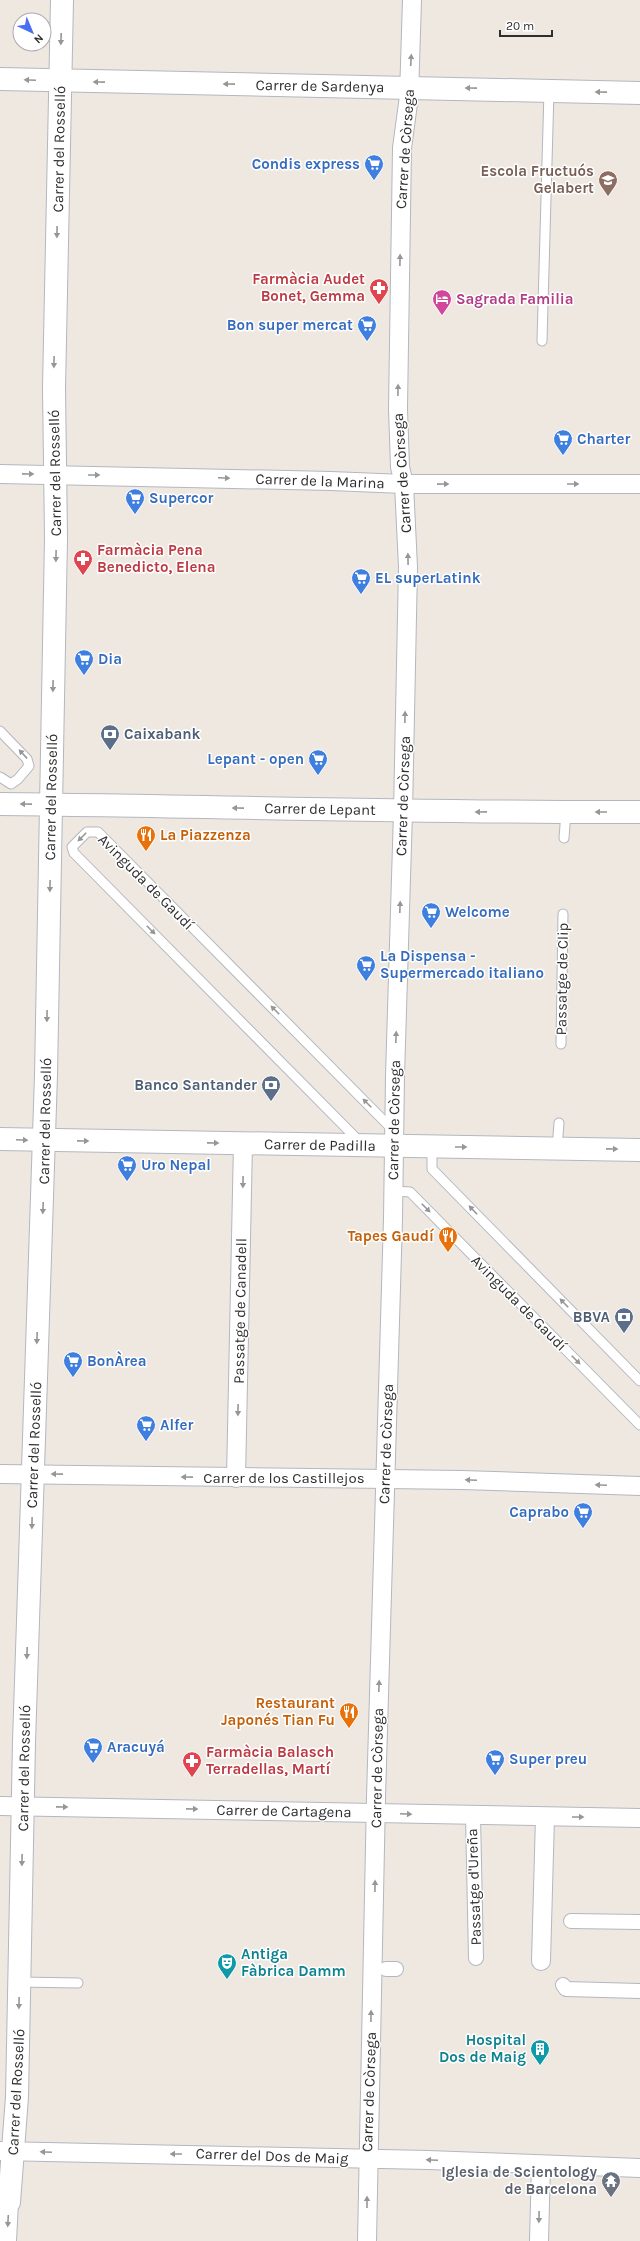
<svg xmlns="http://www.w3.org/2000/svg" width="640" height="2241" font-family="Karla,sans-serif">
<rect width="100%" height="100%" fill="#eee8e1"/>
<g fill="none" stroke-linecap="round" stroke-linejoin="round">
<g stroke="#b4b7c0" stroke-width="11">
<g id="service">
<path d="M542,341L549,91"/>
<path d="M0,731L27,759L29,766L18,779L11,784L0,777"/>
<path d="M564,838L566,812"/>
<path d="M561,1044L563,914"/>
<path d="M360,1142L74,853L72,847L87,832H98L393,1130"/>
<path d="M432,1147V1169L640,1381"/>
<path d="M557,1148L559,1123"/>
<path d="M394,1191L410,1192L640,1425"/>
<path d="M20,1982L78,1983"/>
</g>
</g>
<g stroke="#b4b7c0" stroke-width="16">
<g id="pedestrian">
<path d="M473,1816L476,1958"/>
<path d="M571,1921L640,1922"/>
<path d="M386,1969H396"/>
<path d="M563,1985L566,1989L640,1991"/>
</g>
</g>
<g stroke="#b4b7c0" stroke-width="20">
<g id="minor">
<path d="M0,474L331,481L404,484H640"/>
<path d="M0,1474L462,1480L640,1486"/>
<path d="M236,1478L243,1143"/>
<path d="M0,1806L640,1818"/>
<path d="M541,1961L545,1817"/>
<path d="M0,2151L428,2160L640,2168"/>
<path d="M7,2241L9,2202"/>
<path d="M367,2241L376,1797L393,1219L395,1076L403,812L408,567L404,484L400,467L398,409L402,148L409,96L412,0"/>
<path d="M539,2241L541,2165"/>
</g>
</g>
<g stroke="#b4b7c0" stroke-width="24">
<path id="tertiary" d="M0,79L640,93"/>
</g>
<g stroke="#b4b7c0" stroke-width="24">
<g id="secondary">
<path d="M0,804C213,806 427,813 640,812"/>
<path d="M0,1139L640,1150"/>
<path d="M9,2202L17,2097L24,1742L46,1075L56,538L54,388L62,0"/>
</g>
</g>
<use href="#service" stroke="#fff" stroke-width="9"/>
<use href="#pedestrian" stroke="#fff" stroke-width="14"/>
<use href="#minor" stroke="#fff" stroke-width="18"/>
<use href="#tertiary" stroke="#fff" stroke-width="22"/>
<use href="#secondary" stroke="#fff" stroke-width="22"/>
</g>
<defs><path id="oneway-solid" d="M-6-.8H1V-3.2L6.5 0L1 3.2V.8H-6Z"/></defs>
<g fill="#969696">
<use href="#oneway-solid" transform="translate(61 39) rotate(92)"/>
<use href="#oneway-solid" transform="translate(411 60) rotate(-87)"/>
<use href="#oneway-solid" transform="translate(30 80) rotate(-178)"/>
<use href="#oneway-solid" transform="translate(99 82) rotate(-179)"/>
<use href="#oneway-solid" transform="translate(229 84) rotate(-179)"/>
<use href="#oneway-solid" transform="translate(471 88) rotate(-179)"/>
<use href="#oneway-solid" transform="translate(601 92) rotate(-179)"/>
<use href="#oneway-solid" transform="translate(57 232) rotate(91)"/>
<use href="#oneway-solid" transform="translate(400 260) rotate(-89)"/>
<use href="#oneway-solid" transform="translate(54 362) rotate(91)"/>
<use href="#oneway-solid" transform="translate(398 390) rotate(-89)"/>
<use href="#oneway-solid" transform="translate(28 474) rotate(1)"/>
<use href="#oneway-solid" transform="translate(94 475)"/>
<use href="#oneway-solid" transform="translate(224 478) rotate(2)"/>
<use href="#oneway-solid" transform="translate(443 484) rotate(-1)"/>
<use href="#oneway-solid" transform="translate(573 484)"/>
<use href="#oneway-solid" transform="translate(56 556) rotate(91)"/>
<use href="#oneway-solid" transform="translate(408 559) rotate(-91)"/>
<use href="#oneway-solid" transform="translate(53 686) rotate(91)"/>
<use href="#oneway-solid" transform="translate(405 717) rotate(-89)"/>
<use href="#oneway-solid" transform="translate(23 754) rotate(-133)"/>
<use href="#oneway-solid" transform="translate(26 804) rotate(-179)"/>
<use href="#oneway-solid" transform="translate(238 808) rotate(-179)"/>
<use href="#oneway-solid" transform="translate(481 812) rotate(179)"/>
<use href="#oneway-solid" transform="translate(601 812) rotate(180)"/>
<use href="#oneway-solid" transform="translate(82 837) rotate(135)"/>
<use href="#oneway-solid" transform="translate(50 886) rotate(91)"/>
<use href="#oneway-solid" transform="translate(400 907) rotate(-88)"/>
<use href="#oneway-solid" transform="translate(151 930) rotate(45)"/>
<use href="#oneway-solid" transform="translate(275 1010) rotate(-135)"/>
<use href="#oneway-solid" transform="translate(47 1016) rotate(91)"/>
<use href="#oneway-solid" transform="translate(396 1037) rotate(-88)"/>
<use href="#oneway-solid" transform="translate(367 1103) rotate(-135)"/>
<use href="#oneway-solid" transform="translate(22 1140) rotate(2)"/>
<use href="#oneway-solid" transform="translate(83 1141) rotate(1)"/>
<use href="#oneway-solid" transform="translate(213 1143) rotate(1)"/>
<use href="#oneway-solid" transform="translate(461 1147)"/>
<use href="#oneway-solid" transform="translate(612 1149) rotate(1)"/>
<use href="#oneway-solid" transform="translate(243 1182) rotate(91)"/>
<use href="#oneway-solid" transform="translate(43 1208) rotate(92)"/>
<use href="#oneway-solid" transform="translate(426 1208) rotate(45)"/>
<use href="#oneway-solid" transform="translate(473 1210) rotate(-134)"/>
<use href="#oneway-solid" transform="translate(564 1303) rotate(-134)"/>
<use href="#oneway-solid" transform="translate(37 1338) rotate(92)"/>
<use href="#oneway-solid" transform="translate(576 1360) rotate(45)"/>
<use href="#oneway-solid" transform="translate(238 1410) rotate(91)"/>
<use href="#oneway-solid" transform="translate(57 1474) rotate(-179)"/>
<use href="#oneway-solid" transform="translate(187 1477) rotate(-179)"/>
<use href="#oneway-solid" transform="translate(471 1480) rotate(-178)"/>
<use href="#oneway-solid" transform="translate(601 1485) rotate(-178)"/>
<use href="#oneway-solid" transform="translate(32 1523) rotate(91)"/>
<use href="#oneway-solid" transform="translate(27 1653) rotate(92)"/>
<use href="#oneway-solid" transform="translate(379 1686) rotate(-88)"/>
<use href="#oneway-solid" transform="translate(62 1807) rotate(1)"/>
<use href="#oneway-solid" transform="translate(192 1809) rotate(1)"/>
<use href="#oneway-solid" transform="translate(406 1814) rotate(2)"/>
<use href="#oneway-solid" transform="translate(578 1817)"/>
<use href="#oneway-solid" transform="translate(22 1860) rotate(91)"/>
<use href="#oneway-solid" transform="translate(375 1886) rotate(-89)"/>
<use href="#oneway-solid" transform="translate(19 2003) rotate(91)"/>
<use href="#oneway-solid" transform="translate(371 2016) rotate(-89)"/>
<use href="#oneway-solid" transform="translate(46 2152) rotate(-178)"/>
<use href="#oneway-solid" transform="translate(176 2154) rotate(180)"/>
<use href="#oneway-solid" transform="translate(432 2160) rotate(-178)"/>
<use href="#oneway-solid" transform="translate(367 2202) rotate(-90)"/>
<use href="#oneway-solid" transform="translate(539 2217) rotate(91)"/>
<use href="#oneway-solid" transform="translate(8 2221) rotate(93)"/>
</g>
<defs>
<g id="supermarket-pin" transform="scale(1)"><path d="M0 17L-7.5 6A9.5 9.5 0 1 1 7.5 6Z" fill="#3f7fe0" stroke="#fff"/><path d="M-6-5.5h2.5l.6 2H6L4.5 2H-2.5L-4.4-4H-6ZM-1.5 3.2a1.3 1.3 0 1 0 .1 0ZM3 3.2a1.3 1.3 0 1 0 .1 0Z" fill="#fff"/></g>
<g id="school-pin" transform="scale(1)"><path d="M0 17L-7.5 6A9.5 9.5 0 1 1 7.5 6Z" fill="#8d6e63" stroke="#fff"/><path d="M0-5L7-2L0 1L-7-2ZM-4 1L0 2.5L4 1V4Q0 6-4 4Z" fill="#fff"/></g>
<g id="pharmacy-pin" transform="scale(1)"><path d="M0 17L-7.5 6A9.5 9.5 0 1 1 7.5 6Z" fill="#e0444e" stroke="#fff"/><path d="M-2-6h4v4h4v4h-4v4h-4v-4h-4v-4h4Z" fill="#fff"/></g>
<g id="hotel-pin" transform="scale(1)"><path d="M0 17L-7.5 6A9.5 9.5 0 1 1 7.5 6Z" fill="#d1479c" stroke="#fff"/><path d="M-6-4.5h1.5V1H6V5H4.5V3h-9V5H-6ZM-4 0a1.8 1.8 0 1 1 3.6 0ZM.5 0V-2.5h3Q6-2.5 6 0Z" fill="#fff"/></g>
<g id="bank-pin" transform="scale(1)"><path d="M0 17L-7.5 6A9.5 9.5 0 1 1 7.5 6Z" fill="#5c6f8a" stroke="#fff"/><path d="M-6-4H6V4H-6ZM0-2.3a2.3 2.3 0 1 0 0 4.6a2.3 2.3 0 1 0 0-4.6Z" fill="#fff"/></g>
<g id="restaurant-pin" transform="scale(1)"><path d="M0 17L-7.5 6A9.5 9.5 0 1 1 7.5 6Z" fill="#e8710a" stroke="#fff"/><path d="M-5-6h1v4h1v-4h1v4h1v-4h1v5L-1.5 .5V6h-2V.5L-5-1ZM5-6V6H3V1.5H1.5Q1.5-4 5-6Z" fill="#fff"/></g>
<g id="theatre-pin" transform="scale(1)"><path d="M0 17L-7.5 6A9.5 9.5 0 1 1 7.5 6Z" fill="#0f9aa8" stroke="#fff"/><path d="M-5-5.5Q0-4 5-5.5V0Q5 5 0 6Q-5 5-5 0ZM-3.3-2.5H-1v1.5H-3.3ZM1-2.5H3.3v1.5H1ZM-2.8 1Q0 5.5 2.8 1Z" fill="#fff"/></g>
<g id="building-pin" transform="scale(1)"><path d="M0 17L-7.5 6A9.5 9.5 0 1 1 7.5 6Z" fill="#0f9aa8" stroke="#fff"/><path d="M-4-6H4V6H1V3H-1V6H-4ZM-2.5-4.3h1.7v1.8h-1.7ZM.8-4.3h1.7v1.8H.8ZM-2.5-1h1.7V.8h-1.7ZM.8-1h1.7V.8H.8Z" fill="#fff"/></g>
<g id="temple-pin" transform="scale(1)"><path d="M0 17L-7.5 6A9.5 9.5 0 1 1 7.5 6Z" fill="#6b7280" stroke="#fff"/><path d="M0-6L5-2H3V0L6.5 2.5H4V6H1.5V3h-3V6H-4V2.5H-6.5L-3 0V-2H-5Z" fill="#fff"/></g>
</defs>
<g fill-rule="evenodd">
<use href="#supermarket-pin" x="374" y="164"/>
<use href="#school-pin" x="608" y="180"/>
<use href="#pharmacy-pin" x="379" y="288"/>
<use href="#hotel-pin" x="442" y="299"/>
<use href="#supermarket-pin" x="367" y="325"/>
<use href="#supermarket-pin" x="563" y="439"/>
<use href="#supermarket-pin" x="135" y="498"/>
<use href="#pharmacy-pin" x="83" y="559"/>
<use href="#supermarket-pin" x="361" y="578"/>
<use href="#supermarket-pin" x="84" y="659"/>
<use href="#bank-pin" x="110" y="734"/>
<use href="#supermarket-pin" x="318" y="759"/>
<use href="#restaurant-pin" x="146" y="835"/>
<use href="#supermarket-pin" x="431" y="912"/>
<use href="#supermarket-pin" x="366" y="965"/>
<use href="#bank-pin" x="271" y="1085"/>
<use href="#supermarket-pin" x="127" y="1165"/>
<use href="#restaurant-pin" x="448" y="1236"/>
<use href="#bank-pin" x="624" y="1317"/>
<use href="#supermarket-pin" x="73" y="1361"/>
<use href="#supermarket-pin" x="146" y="1425"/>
<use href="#supermarket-pin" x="583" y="1512"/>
<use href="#restaurant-pin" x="349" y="1712"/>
<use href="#supermarket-pin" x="93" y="1747"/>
<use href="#supermarket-pin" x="495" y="1759"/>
<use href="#pharmacy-pin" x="192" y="1761"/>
<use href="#theatre-pin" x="227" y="1963"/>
<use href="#building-pin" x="540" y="2049"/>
<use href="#temple-pin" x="611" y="2181"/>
</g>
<g text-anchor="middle" stroke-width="3" stroke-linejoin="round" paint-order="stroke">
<g font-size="15" fill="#2e2e2e" stroke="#fff">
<text transform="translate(320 86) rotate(1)" y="5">Carrer de Sardenya</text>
<text transform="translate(59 149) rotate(-89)" y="5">Carrer del Rosselló</text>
<text transform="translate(405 149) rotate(-86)" y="5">Carrer de Còrsega</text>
<text transform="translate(55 473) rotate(-91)" y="5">Carrer del Rosselló</text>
<text transform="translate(402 473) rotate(-94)" y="5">Carrer de Còrsega</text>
<text transform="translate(320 481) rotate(2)" y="5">Carrer de la Marina</text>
<text transform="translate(403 796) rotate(-88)" y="5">Carrer de Còrsega</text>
<text transform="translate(51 797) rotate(-89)" y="5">Carrer del Rosselló</text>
<text transform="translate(320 809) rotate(1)" y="5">Carrer de Lepant</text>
<text transform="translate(146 882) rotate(45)" y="5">Avinguda de Gaudí</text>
<text transform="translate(562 979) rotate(-89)" y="5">Passatge de Clip</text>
<text transform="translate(394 1120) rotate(-89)" y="5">Carrer de Còrsega</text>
<text transform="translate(45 1121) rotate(-89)" y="5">Carrer del Rosselló</text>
<text transform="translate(320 1145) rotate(1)" y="5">Carrer de Padilla</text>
<text transform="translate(519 1303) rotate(45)" y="5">Avinguda de Gaudí</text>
<text transform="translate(240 1311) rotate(-89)" y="5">Passatge de Canadell</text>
<text transform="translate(386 1444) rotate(-88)" y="5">Carrer de Còrsega</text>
<text transform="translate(34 1445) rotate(-88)" y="5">Carrer del Rosselló</text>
<text x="284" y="1483">Carrer de los Castillejos</text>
<text transform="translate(24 1768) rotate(-89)" y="5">Carrer del Rosselló</text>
<text transform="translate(377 1768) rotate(-89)" y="5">Carrer de Còrsega</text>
<text transform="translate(284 1811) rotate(1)" y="5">Carrer de Cartagena</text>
<text transform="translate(474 1887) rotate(-92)" y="5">Passatge d'Ureña</text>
<text transform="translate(16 2092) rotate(-87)" y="5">Carrer del Rosselló</text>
<text transform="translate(369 2092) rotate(-88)" y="5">Carrer de Còrsega</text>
<text transform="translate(272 2156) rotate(2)" y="5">Carrer del Dos de Maig</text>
</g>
<g font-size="15" font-weight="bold" fill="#366cbe" stroke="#fff" text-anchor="start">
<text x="360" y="169" text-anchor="end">Condis express</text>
<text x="353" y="330" text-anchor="end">Bon super mercat</text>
<text x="577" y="444">Charter</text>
<text x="149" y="503">Supercor</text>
<text x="375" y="583">EL superLatink</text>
<text x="98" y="664">Dia</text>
<text x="304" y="764" text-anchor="end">Lepant - open</text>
<text x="445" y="917">Welcome</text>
<text x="380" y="961">La Dispensa -<tspan x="380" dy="17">Supermercado italiano</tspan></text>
<text x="141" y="1170">Uro Nepal</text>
<text x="87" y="1366">BonÀrea</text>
<text x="160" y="1430">Alfer</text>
<text x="569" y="1517" text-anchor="end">Caprabo</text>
<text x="107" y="1752">Aracuyá</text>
<text x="509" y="1764">Super preu</text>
</g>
<g font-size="15" font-weight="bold" fill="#785e54" stroke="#fff" text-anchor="end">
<text x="594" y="176">Escola Fructuós<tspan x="594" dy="17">Gelabert</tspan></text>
</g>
<g font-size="15" font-weight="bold" fill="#be3a42" stroke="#fff" text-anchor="start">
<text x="365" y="284" text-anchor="end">Farmàcia Audet<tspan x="365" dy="17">Bonet, Gemma</tspan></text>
<text x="97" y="555">Farmàcia Pena<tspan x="97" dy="17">Benedicto, Elena</tspan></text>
<text x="206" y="1757">Farmàcia Balasch<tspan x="206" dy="17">Terradellas, Martí</tspan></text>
</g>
<g font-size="15" font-weight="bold" fill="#b23c85" stroke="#fff" text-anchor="start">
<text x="456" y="304">Sagrada Familia</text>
</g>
<g font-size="15" font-weight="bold" fill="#4e5e75" stroke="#fff" text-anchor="end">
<text x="124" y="739" text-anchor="start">Caixabank</text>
<text x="257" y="1090">Banco Santander</text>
<text x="610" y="1322">BBVA</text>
</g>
<g font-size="15" font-weight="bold" fill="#c56008" stroke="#fff" text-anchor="end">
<text x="160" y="840" text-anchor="start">La Piazzenza</text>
<text x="434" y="1241">Tapes Gaudí</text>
<text x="335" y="1708">Restaurant<tspan x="335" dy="17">Japonés Tian Fu</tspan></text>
</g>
<g font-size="15" font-weight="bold" fill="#0d838f" stroke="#fff" text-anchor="start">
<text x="241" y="1959">Antiga<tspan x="241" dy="17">Fàbrica Damm</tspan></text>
<text x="526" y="2045" text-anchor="end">Hospital<tspan x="526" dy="17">Dos de Maig</tspan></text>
</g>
<g font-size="15" font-weight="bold" fill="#5b616d" stroke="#fff" text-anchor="end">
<text x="597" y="2177">Iglesia de Scientology<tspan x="597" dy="17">de Barcelona</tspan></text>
</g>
</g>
<g transform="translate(32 32) rotate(136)"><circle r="19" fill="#ffffff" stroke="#ababab"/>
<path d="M0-3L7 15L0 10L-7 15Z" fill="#476ef5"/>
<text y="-6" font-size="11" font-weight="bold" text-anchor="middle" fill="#2e2e2e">N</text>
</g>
<path d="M500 30v6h52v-6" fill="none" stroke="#2e2e2e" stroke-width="2"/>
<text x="506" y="30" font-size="12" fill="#2e2e2e" stroke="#ffffff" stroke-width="3" paint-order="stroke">20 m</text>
</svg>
